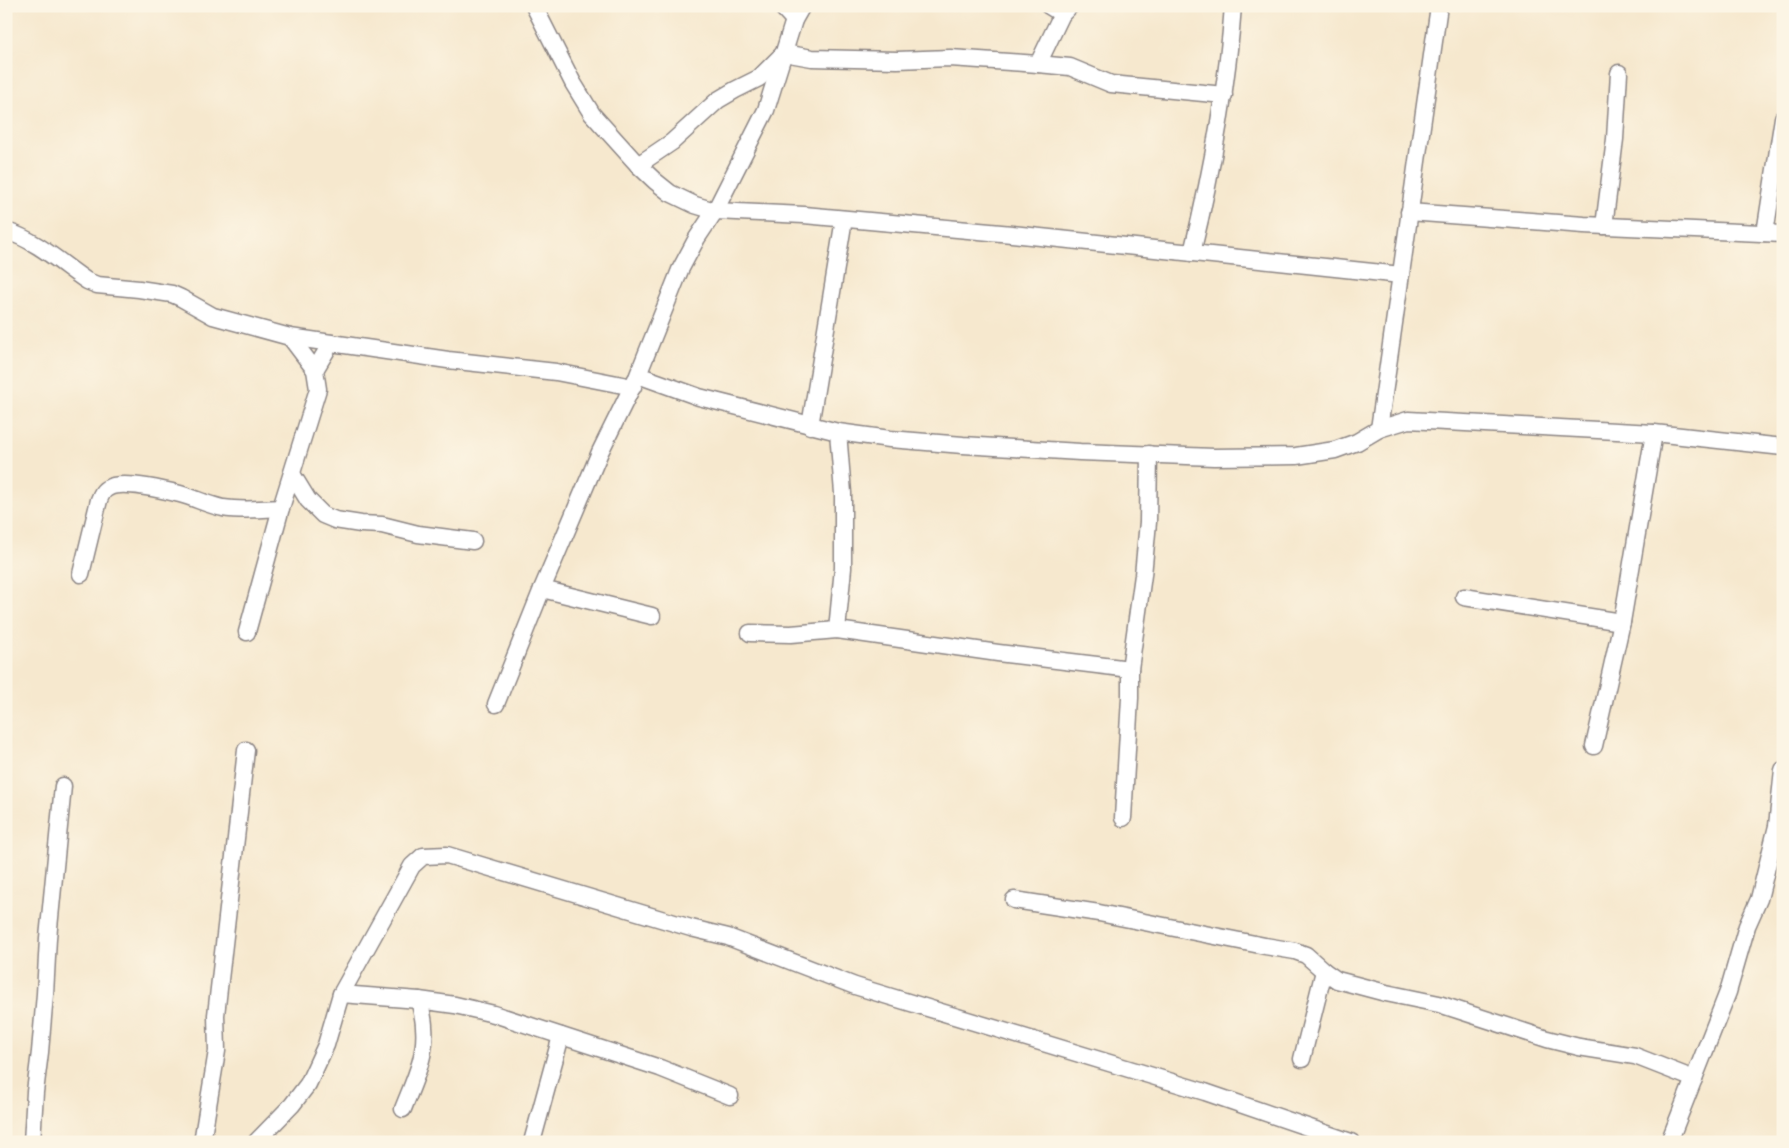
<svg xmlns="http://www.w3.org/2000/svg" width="1789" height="1148" font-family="'Shantell Sans',sans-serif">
<rect width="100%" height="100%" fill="#fcf5e5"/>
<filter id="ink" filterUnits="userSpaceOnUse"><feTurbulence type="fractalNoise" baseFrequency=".02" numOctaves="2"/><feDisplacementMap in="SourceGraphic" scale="10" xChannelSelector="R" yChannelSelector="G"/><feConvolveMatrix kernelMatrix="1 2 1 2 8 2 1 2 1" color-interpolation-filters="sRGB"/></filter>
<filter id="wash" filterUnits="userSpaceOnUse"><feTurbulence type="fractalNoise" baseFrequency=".0096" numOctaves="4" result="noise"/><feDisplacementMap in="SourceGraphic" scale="20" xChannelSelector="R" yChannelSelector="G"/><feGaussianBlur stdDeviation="1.12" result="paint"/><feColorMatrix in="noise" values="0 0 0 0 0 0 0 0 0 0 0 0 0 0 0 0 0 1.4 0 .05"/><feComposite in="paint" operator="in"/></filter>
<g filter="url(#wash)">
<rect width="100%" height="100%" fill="#f6e8ce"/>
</g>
<g filter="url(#ink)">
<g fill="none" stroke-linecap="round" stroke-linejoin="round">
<g stroke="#8c8584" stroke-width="19">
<g id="minor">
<path d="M534,6L573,83L592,114L638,165L655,181L670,193L695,205L715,211L804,215L1012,234L1401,275"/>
<path d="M781,6L794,20"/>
<path d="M802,6L794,20L766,110L715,211L697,238L680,270L638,375L699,397L838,432L890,439L963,445L1080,452L1214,457L1296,456L1335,450L1357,442L1379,429L1408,420L1654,433L1783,447"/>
<path d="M1049,6L1062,14"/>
<path d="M1038,64L1062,14L1070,6"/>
<path d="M638,165L672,142L718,100L735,90L759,78L784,53L812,58L897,60L950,58L1038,64L1070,67L1111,84L1224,95"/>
<path d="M1409,212L1584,225L1783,234"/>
<path d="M1604,226L1615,139L1619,73"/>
<path d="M6,231C36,240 62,264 87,281L97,285L139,289L172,294L181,298L213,316L290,337L448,360L556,372L633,387"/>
<path d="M1765,233L1783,118"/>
<path d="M1192,253C1212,171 1227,91 1233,6"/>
<path d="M315,370L331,343"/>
<path d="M810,426L844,219"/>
<path d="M1379,429L1439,6"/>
<path d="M292,474L308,500L323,515L335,520L361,524L382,525L418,534L473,541"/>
<path d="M81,574L99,500C101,495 103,490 108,488C121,480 164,490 180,494C195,498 208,505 223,508C242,511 262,509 281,508"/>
<path d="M542,589L652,616"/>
<path d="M1464,597L1622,622"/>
<path d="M837,630L843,568V493L838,432"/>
<path d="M247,632L281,508L318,389L315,370L290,337"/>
<path d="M750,633L791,634L837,630L998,653L1130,669"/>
<path d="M496,704L542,589L600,452L636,379"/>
<path d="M1594,746L1622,622L1654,433"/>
<path d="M1123,818L1130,698V669L1143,575L1148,522L1149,454"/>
<path d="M1014,900L1099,913L1265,946L1295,951L1306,955L1324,971L1337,980L1386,993L1439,1004L1547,1039L1579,1047L1635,1056L1694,1079"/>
<path d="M341,994L419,1000L455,1005L494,1014L660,1068L730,1096"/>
<path d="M1302,1059L1324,971"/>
<path d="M403,1109C413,1083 427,1056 424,1027C424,1018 421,1009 419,1000"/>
<path d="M32,1142L35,1092L40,1052L45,994L48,938L63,786"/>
<path d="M202,1142L217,1051L216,1015L246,750"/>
<path d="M256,1142L292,1105L308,1084L326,1045L341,994L412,866L423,856L447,855L691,928L728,937L855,986L1205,1092L1351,1142"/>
<path d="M532,1142L561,1036"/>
<path d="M1669,1142L1728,992L1747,926L1759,899L1777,826L1783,770"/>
</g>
</g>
<use href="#minor" stroke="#fff" stroke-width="16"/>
</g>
</g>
<rect width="1789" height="1148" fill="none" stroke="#fcf5e5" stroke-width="25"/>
</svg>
